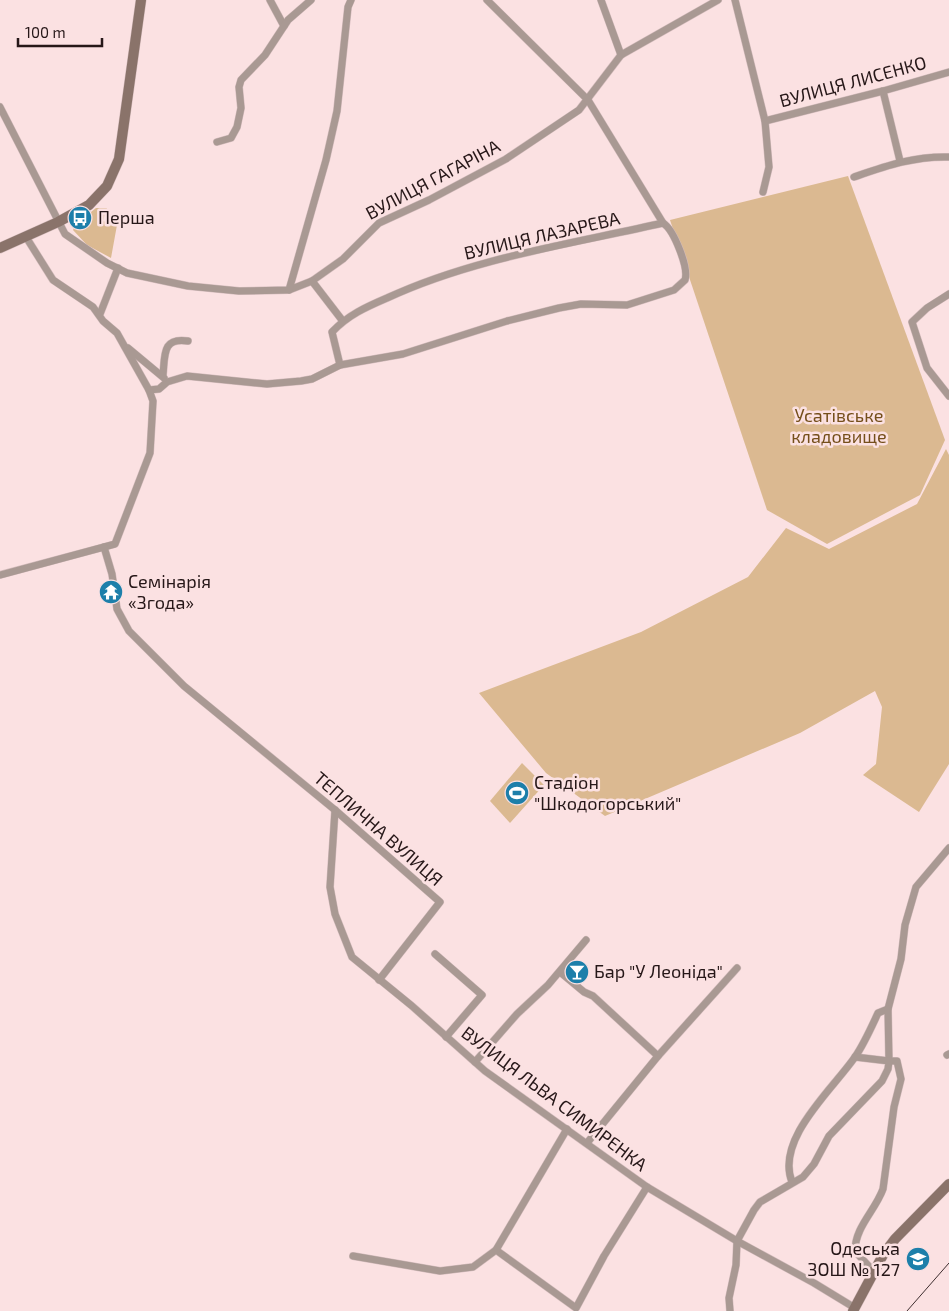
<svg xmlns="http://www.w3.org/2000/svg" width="949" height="1311" font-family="'Exo 2',sans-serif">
<rect width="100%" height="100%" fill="#fbe1e2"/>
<g fill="#dbb991">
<path d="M848,176L945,440L920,495L827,544L767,510L670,220Z"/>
<path d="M96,208H107L103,221L117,225L111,258L87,245L73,230L76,224Z"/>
<path d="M946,449L949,455V764L919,812L863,775L876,764L882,707L875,691L800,733L605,816L546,773L479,693L641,632L748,577L786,528L829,549L917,504Z"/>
<path d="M522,763L544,785L510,823L490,801Z"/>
</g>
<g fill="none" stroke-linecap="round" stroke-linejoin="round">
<g stroke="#d5bdbe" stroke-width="8">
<g id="street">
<path d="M270,0L284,26"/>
<path d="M601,0L621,55"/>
<path d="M735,0L765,121L769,167L763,192"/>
<path d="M883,91L900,161"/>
<path d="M0,107L65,234L107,263L127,273L188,286L239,291L289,290L312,281L343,259L379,223L429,200L506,159L579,110L621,55L718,0"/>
<path d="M765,121L883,91L949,72"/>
<path d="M217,142L231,138L237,127L241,108L239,87L241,80L265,55L288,20L311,0"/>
<path d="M854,177C886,166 914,156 949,157"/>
<path d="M26,237L53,280L93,307L103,321L117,333L149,390L159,389L167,382L187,376L267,384L301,381L312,379L340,365L403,354L507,321L559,308L581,304L627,305L674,290L685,280C689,268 674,230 663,223"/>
<path d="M312,281L342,320"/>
<path d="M289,290L326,160L337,111L348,7L351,0"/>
<path d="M949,294L927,308L912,322L927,368L949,396"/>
<path d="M100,314L118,268"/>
<path d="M128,348L164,378"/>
<path d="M340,365L332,332C348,315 366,307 387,298C473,258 571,244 663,223L588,100L487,0"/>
<path d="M163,375C165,355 162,337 188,341"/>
<path d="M104,547L115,544L150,453L153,401L149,390"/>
<path d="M0,575L104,547L112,574L117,609L129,631L184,686L335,810L440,902L379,980"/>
<path d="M335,810L330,887L335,914L352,957L412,1006L485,1071L647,1187L737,1241L814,1283L855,1308"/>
<path d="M435,954L482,995L446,1037"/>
<path d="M560,972L584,992L593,996L658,1056"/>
<path d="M947,1055L949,1054"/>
<path d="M475,1062L517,1014L548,985L586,940"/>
<path d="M587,1143L658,1056L737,968"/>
<path d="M792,1182C775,1139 833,1089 855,1057C864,1044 871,1028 878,1013L888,1009L901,959L905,925L916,887L949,848"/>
<path d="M496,1250L576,1308L604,1256L647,1187"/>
<path d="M353,1256L440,1271L473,1267L496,1250L567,1129"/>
<path d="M875,1273L855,1251C855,1227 875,1211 883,1189L894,1107L901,1079L897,1061H889L888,1009"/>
<path d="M730,1311L729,1298L736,1265L737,1241L754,1210L760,1202L803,1177L814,1164L829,1136L882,1081L888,1069L889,1061L855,1057"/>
</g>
</g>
<g stroke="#d5bdbe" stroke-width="11">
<g id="secondary">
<path d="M0,248L58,222L89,205L107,186L119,159L141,0"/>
<path d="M853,1311L883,1255L895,1239L949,1184"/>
</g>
</g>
<use href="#street" stroke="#a99993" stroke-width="7"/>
<use href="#secondary" stroke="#8a736a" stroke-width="10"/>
<path stroke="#3e2e2f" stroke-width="1" d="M907,1311L949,1263"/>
</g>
<defs>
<g id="bus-disc" transform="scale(1.25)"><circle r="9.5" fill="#1d7faa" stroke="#fbe1e2"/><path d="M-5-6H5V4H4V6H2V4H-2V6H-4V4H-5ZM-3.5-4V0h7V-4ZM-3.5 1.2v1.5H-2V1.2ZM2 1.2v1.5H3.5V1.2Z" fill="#fff"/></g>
<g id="temple-disc" transform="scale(1.25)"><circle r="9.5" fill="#1d7faa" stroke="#fbe1e2"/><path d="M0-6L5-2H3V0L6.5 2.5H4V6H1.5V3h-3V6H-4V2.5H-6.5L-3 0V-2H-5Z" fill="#fff"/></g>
<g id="stadium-disc" transform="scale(1.25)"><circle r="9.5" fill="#1d7faa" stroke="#fbe1e2"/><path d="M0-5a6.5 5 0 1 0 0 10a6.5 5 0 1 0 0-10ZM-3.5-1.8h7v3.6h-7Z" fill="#fff"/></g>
<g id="bar-disc" transform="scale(1.25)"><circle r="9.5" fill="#1d7faa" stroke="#fbe1e2"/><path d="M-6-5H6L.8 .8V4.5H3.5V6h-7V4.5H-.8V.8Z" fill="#fff"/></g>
<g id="school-disc" transform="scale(1.25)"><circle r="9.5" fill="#1d7faa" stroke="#fbe1e2"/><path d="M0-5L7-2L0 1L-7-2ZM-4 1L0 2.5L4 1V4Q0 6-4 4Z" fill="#fff"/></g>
</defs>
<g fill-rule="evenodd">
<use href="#bus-disc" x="80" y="218"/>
<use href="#temple-disc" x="111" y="592"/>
<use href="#stadium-disc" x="517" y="793"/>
<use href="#bar-disc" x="577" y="972"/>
<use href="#school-disc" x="918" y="1259"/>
</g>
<g text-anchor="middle" stroke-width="5" stroke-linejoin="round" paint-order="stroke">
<g font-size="18" fill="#261718" stroke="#fbe1e2">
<text transform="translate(853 82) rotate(-15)" y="6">ВУЛИЦЯ ЛИСЕНКО</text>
<text transform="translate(433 180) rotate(-28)" y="6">ВУЛИЦЯ ГАГАРІНА</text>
<text transform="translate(542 236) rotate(-13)" y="6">ВУЛИЦЯ ЛАЗАРЕВА</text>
<text transform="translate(378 829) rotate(41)" y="6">ТЕПЛИЧНА ВУЛИЦЯ</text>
<text transform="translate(554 1099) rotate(37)" y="6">ВУЛИЦЯ ЛЬВА СИМИРЕНКА</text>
</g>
<g font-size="18" fill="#261718" stroke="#fbe1e2" text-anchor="start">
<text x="98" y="224">Перша</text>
<text x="128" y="588">Семінарія<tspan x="128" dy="21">«Згода»</tspan></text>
<text x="534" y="789">Стадіон<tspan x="534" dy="21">"Шкодогорський"</tspan></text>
<text x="594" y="978">Бар "У Леоніда"</text>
<text x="900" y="1255" text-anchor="end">Одеська<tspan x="900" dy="21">ЗОШ № 127</tspan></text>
</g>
<g font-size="18" fill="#754f1b" stroke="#fbe1e2">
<text x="839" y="422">Усатівське<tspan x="839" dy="21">кладовище</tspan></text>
</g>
</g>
<path d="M18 38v8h84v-8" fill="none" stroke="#261718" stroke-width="2.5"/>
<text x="25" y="38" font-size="15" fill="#261718" stroke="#fbe1e2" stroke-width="4" paint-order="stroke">100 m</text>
</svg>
